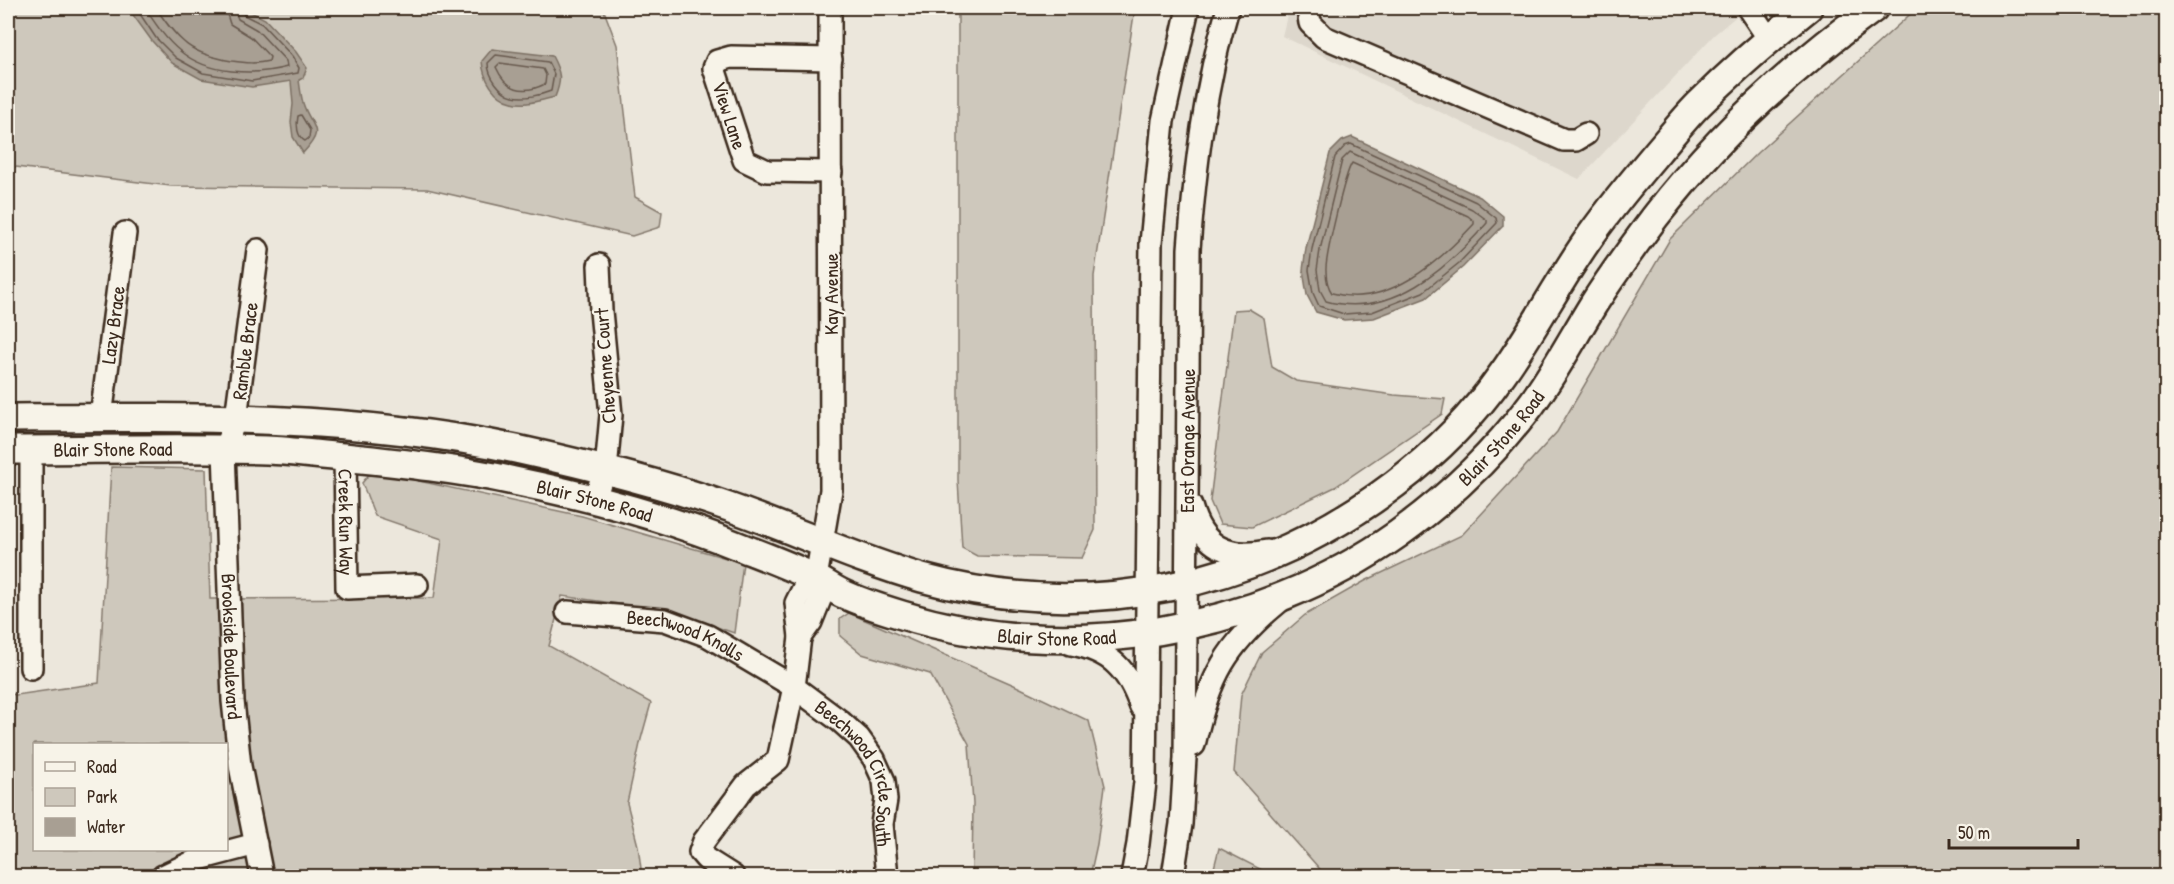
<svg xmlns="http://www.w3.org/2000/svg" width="2174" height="884" font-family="'Patrick Hand',sans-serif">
<rect width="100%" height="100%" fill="#ece7dc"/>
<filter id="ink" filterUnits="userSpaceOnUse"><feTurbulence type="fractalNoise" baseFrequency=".0167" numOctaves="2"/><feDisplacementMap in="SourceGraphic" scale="12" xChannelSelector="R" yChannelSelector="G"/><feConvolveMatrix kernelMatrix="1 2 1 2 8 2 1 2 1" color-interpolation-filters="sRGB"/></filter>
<g filter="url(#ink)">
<path fill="#ddd7cc" d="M1289,8H1746L1714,35L1579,179L1282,36Z"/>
<g fill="#cec8bc" stroke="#84796d" stroke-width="1.5" fill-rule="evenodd">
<path d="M8,8H603L617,45L635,197L662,212L660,227L632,236L427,189L171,186L8,166Z"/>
<path d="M958,8H1135L1094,276L1095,530L1082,558L977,556L962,548L958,480Z"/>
<path d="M1917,8H2166V876H1326L1234,772L1241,695L1262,652L1305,615L1365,581L1462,535L1557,432L1670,239L1758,152Z"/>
<path d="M1249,309L1264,318L1272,367L1296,381L1394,395L1445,399L1442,414L1335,487L1252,527L1220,524L1210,501L1234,310Z"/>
<path d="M111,467L206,469L210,599L434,598L442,539L375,516L362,483L372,471L582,516L743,563L734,633L671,611L562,596L549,646L651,703L641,739L627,803L638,846L642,876H8V693L16,695L99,683ZM34,744H226V850H34Z"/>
<path d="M849,613L1014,685L1089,721L1105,786L1097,844L1090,876H972L973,804L969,744L930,674L862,654L840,636V619Z"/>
<path d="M1219,848L1266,872L1270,876H1212Z"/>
</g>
<g fill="#a89f93" stroke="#7c7064" stroke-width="1.5">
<path d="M128,8H243L265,19L296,52L307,68L303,78L299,80C300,87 301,96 303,103C311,129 327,127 303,153L293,137L291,122L293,104L291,81L252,87L201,79L172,63L152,41Z"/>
<path d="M492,49L552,56C561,73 562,79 555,97C542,100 525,106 512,102C494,98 483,78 482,61Z"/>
<path d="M1352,137L1480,197L1503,216V226L1463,267L1426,298L1374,318L1344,320L1316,312L1307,295L1303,270L1306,248L1330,153L1342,141Z"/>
</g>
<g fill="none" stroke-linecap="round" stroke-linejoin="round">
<g stroke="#67594d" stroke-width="1.5">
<path d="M136,8L156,38L176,58L203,73L252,81L298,73L299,68L292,56L262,24L244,15L242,8"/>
<path d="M145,8C155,23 165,39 180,51C207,74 254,76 287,67L286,61L257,30L238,19L234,8"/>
<path d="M156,8C179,42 190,54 232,61C246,63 256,64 269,61L270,57L251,37L230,24L225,8"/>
<path d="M496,55L548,62L554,74L551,91C541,95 524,99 513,96C500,93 488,76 488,63Z"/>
<path d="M500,63L543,69L546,75L545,84C523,95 506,90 496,67Z"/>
<path d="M301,115L310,130L309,138L305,141C297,137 296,125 298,116Z"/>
<path d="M1351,144L1476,202L1496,218L1497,223L1459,263L1423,292L1372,312L1344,314L1319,306L1313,293L1309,270L1312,249L1335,157L1345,146Z"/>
<path d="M1350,152L1472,209L1487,220V223C1447,269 1391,319 1326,301L1320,290L1317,270L1320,250L1342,160Z"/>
<path d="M1352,163L1468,216L1474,221V224C1439,262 1387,309 1332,293C1328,287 1326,279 1326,271C1325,258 1345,173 1352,163Z"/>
</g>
<g stroke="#3b2a1e" stroke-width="26">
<g id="minor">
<path d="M1748,8L1769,39"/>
<path d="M1308,10L1310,23L1324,37L1564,140H1576L1586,134"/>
<path id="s1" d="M831,59L731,57L717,61L714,68L744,160L767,171L831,172"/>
<path id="s2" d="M258,250L236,418L224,450L233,701L240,766L262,876"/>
<path id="s3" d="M101,417L125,233"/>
<path d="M31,450V668"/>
<path id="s4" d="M345,458L347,588L417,585"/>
<path d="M595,500L607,459L611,415L601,311L599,265"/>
<path d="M1191,506C1202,546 1227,559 1267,551"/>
<path id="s5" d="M567,612L665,620L708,636L794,687L840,721L859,738L874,759L884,781L886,800L882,824L887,876"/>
<path d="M800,637L811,622L821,597L816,578L831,490L830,8"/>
<path d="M1071,644C1111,651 1128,670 1141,707"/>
<path d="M1194,745C1209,677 1226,645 1280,601"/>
<path d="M163,876L199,859L256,844"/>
<path d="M733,876L706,859L700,852L704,841L746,785L778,760L794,687L800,637L796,603L805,585L816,578"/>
<path d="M1132,876L1138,844L1145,782L1151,243L1163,121L1188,8"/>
<path id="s6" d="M1173,876L1181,824L1185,758L1189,249C1195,168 1205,86 1228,8"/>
</g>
</g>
<g stroke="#3b2a1e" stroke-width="32">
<g id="major">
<path d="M8,418C177,417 349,414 516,449C584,464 651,480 717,503C786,526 852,558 922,578C1088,624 1258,587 1395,484C1436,453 1473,416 1503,373C1533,331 1557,284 1587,241C1608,210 1633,181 1658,151C1671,136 1684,119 1699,104C1733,70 1770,38 1808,8"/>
<path id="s7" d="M8,450C94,450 181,447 267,450C293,451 318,455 343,457C400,463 458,469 514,481C592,497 669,518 743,548C766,557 790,566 813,577C823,582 832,588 841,593C860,602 882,609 902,615C1067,666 1258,633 1398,534C1448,498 1493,455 1530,406C1554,374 1572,339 1593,305C1612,275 1634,245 1655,217C1717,137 1793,66 1874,8"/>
</g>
</g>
<use href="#minor" stroke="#f7f3e8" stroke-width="21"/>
<use href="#major" stroke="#f7f3e8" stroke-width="27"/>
</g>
</g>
<g text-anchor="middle" stroke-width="4.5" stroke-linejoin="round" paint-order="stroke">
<g font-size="20" fill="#3b2a1e" stroke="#f7f3e8">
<text dy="7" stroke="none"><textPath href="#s1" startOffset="172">View Lane</textPath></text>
<text transform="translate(831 294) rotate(-90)" y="7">Kay Avenue</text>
<text dy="7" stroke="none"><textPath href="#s3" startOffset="93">Lazy Brace</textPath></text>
<text transform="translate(245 351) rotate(-83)" y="7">Ramble Brace</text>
<text transform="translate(605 366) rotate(-94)" y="7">Cheyenne Court</text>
<text dy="7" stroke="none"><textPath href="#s7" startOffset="1581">Blair Stone Road</textPath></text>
<text dy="7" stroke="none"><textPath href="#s6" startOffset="436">East Orange Avenue</textPath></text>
<text dy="7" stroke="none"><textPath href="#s7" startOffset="105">Blair Stone Road</textPath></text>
<text dy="7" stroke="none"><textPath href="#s7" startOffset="591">Blair Stone Road</textPath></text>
<text dy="7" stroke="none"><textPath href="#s4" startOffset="64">Creek Run Way</textPath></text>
<text dy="7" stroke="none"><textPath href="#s7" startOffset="1077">Blair Stone Road</textPath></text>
<text dy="7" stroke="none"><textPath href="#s5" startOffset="122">Beechwood Knolls</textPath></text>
<text dy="7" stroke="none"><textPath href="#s2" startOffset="400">Brookside Boulevard</textPath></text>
<text dy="7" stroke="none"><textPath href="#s5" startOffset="358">Beechwood Circle South</textPath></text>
</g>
</g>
<rect width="2174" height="884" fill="none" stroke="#f7f3e8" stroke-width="30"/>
<rect x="15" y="15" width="2144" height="854" fill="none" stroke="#3b2a1e" stroke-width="2" filter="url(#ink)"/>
<rect x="33" y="743" width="195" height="108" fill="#f7f3e8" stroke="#aca397" stroke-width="1.5"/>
<rect x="45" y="762" width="30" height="9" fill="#f7f3e8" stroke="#aca397" stroke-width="1.5"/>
<text x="87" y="773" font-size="18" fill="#3b2a1e">Road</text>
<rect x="45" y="788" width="30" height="18" fill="#cec8bc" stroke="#aca397" stroke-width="1.5"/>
<text x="87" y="803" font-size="18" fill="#3b2a1e">Park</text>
<rect x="45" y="818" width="30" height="18" fill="#a89f93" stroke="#aca397" stroke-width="1.5"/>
<text x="87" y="833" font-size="18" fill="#3b2a1e">Water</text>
<path d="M1949 839v9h129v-9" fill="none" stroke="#3b2a1e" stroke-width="3"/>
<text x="1958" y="839" font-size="18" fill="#3b2a1e" stroke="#f7f3e8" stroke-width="4.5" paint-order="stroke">50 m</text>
</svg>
